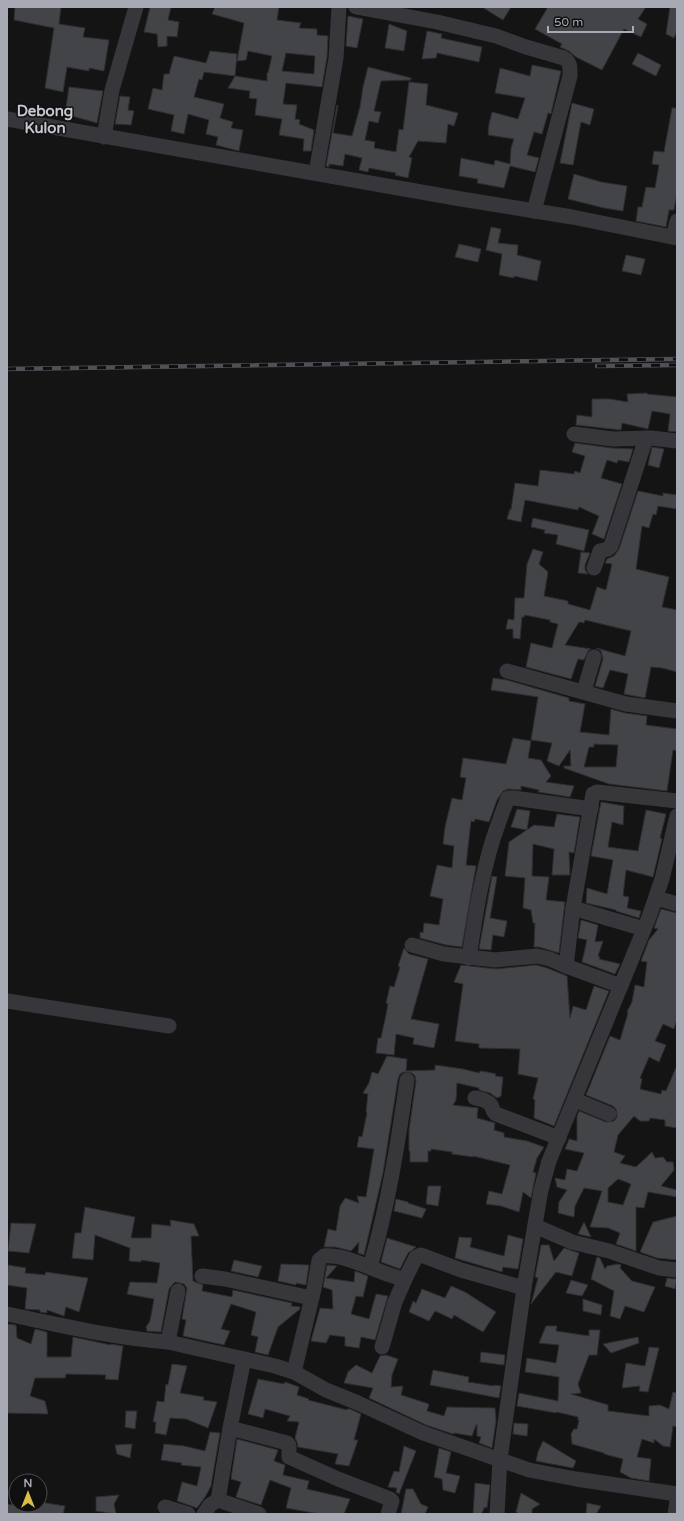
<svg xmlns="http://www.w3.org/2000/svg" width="684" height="1521" font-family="'Varela Round',sans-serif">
<rect width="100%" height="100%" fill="#141415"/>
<g fill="#434448" stroke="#2e2e31" fill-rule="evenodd">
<path d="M15,7H61L59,24L85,28L83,37L109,40L104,71L89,68V71L67,67L63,92L45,88L54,28L14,20Z"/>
<path d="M150,7H171L168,20L179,22L177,37L167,36V46L158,47L157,34L144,32Z"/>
<path d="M215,7H279L277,20L301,23L299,28L317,29V35L328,36L327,57L322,87L286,83L283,104L297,105L295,119L300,120L299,124L314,130L311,151H303L304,139L279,135L282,119L255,115L257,99L249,98L250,91L228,88L235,76L267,81V73H268L272,56L248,51L246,60L237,61L244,23L212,14ZM286,53L315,56L314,74L282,71Z"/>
<path d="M482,7H511L503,20Z"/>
<path d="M548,7H646L638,19L647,24L641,37L624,29L602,70L576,57L569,51L560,47L562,44L535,29Z"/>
<path d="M670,7H677V31L674,38L666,34Z"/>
<path d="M348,16L363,19L357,48L346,46Z"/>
<path d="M389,24L407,31L404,51L385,48Z"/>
<path d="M427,31L442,34L441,38L482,47L479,62L437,53L436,58L422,59Z"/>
<path d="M210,51L237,54L235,76L204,72L202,80L199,79L194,97L224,104L220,118L233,122L231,128L243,130L239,151L216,145L218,137L206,134L209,120L188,114L184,134L171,131L174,115L148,109L153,88L162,90L164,74H169L174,56L206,63Z"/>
<path d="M638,53L661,65L656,76L632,64Z"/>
<path d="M532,65L561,71L551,114L548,113L542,134L534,132L527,155L539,158L535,172L510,166L504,188L477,183L478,179L459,176L461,158L494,165L495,160L510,164L511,148L514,139L488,135L489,124L492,112L518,119L525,98L495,93L500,68L530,76Z"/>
<path d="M368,67L411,78V80L381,81L374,111L381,112L378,123L369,121L365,140L375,142L374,148L396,152L399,129L403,130L409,82L428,84L426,105L458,113L454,126L448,124L446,143L418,141L409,157L412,158L408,178L395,175L396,173L369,168L368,172L359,170L362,158L345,154L343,166L329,164V167L326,166L337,105L338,106L333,133L352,136L360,107L363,87Z"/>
<path d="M69,87L103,91L97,123L65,114Z"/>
<path d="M120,96L130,97L128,110L134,111L131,125L115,124Z"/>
<path d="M572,103L594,109L590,125L581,122L573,165L560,163Z"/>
<path d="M672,108H677V192L674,210H669L666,227L636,221L638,207H642L646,187L655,188L659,165L652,164L654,151L664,152Z"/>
<path d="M574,174L601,182L627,186L623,211L604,208L568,199Z"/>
<path d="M491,227L501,229L498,243L518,245L517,255L541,261L537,281L514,276V278L499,275L502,254L486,250Z"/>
<path d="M459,244L481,249L478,262L455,257Z"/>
<path d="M626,255L645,259L641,275L622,271Z"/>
<path d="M647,393V394L677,397V432L668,431L670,414L652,411L648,429L622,423L621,430L576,425L577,415L592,417V399H610L628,402L627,394Z"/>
<path d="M575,443L612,448L633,449L629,462L618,460L617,463L607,460L601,478L622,484L604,539L592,534L599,516L579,507L578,510L525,500L521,522L507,519L510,509L511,510L515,483L538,486L540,470L574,474L575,471L580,473L585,456L572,452Z"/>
<path d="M652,447L664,449L659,468L648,465Z"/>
<path d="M638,491L663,496V493L677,495V509L658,506L656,515L653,514L649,528L642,526L636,569L669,577L662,607L677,610V672L662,668L651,667L645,698L624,694L628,674L610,670L603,688L595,686L603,659L601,651L596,648L625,656L631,631L585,620L584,623L579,622L565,645L591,649L588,651L584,660L578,659L571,679L526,667L531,643L552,648L558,624L550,622V620L525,615L524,617H522L520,639L513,638V629H506L508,619L514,620L515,598H524L527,564L533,549L543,552L539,564L548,572L544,596L568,601V604L590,610L597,587L606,590L612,564L605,563L607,559L614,556L619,549Z"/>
<path d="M533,518L589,530L584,551L556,544L558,535L544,533L545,530L531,527Z"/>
<path d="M581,552L590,553L585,565V570L588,574L578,573Z"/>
<path d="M493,678L507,680L569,698V701L585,704L580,732L609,735L611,709L625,713L647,716L646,725L677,729V751L673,750L667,791L609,784L564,768V766H571L570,750L559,766L547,761L552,743L531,740L538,697L491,690ZM594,744L618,745L616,767H584L589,747H594Z"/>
<path d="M513,738L531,741L528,758L541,760L551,776L546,782L574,786L570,797L538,792L539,790L521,786V790L508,789L503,791L497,800L489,822L475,819L474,822L471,821L466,865L476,866L462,947L446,945L420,938V932L423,933L424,923L439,925L443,899L430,896L437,865L452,868L454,846L443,844L445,827L452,798L462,800L466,778L460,777L463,758L506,764Z"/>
<path d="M601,802L624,806L623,825L612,822L608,847L638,851L646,810L666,814L660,838L662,839L653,877L626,870L623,896L629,897L627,908L641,911L639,918L616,911V910L586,903L587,888L607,894L613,860L591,856Z"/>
<path d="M517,809L530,811L527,830L511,827Z"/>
<path d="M557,814L580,817L574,853L569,852L570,875H552L554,849L533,844L532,876L549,877L546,900L565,902L559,953L539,947H534L535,923H533L531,910L523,908L525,878L505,876L509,842L534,825L554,827Z"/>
<path d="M492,876L497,877L490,918L507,921L504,937L493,935L491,950L479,949Z"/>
<path d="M661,909L677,913V1019L674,1029L663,1024L655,1041L666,1045L659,1062L649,1057L640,1078L642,1079L640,1089L661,1094L662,1090L666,1091L677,1065V1128L665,1126V1120L650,1118L649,1121H640L634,1116L618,1135L614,1152L625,1156L620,1163L636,1167L652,1152L655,1158L663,1157L667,1162H673L674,1170L661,1186L677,1190V1197L648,1192L644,1208L636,1207V1251L616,1244L620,1233L608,1228L590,1227L602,1191L584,1188L575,1206L574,1217L558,1213L559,1202L567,1190L557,1187L555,1178L565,1180L567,1169L577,1171L584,1153L565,1149L569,1139L577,1141V1116L579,1111L606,1122L614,1121L617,1117L616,1109L613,1106L586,1095L610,1036L620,1040L628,1013L627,1012L632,1002L635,985L644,987L647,962L641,961L649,940L658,929L654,928ZM618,1179L631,1184L623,1205L608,1202V1188Z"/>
<path d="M581,920L598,925L595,942L603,941L598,956L600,957L599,959L620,964L615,974L582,962L587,940L578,938Z"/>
<path d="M404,948L409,954L428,959L411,1019L439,1024L434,1048L413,1044L414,1038L396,1034L394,1055L376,1053L378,1038H381L386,1015L388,1004L386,1003L390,986L394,987L400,967L398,966Z"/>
<path d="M461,965L496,969L536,965L547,968L567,976L570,1018L573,1006L586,1010L594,986L609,991L554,1126L534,1118L535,1100L533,1099L538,1078L518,1074L520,1049L479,1048V1044L455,1041L463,984L454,982Z"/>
<path d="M387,1056L407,1059L406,1071L435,1070V1065L463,1069L479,1073L480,1071L487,1072L496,1074L495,1076L503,1077L501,1096L497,1098L490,1093L479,1090V1088L457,1083L456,1100L453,1105L478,1108L477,1118L495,1123L494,1130L504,1133V1137L527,1141L544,1147L537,1158L533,1172L536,1173L531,1198L523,1192L519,1212L501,1206L486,1204L489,1191L502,1194L510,1165L473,1156V1157L452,1154V1152L431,1149V1151H428V1162H410V1151H409V1130L416,1081L415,1076L412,1073L404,1072L400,1074L398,1079L383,1173L364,1255L358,1253L359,1242L351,1251L335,1247H324L328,1229L336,1231L340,1206L345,1198L359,1203L357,1196L366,1197L374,1149L357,1147L359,1136L362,1137L367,1113L366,1112L368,1094L363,1093L369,1083L372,1072L378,1074Z"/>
<path d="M428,1186H441L438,1206L426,1204Z"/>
<path d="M396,1199L408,1202V1203L426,1209L422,1218L394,1211Z"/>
<path d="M85,1207L135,1217L131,1238H151L152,1224L171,1226L170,1220L194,1224L199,1236H191L193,1281L203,1285L202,1291L232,1297L233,1290L292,1303L291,1306L300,1307V1309L278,1327L268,1355L255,1352L258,1337L251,1335L256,1312L231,1304L221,1329L230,1331L224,1345L183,1336L186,1320L182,1319L187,1288L184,1284L175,1282L172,1285L169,1289L161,1332L147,1331L146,1327L150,1321L154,1299L127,1294L130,1282L157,1283L160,1263L141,1260V1262L129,1261L130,1248L95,1235L93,1260L72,1258L75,1233H81Z"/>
<path d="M677,1216V1260L657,1258L640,1252L653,1222Z"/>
<path d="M584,1222L591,1237L578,1234Z"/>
<path d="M11,1223L36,1224L29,1253L8,1251Z"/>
<path d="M508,1235L523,1239L518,1269L503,1267L502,1272L455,1258L459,1237L472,1238L470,1247L504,1256Z"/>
<path d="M387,1238L416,1247L408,1253L400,1269L381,1262Z"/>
<path d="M541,1245H549L554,1261L564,1248L579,1253L572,1276L556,1272L531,1304L538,1278L535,1277Z"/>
<path d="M597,1257L600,1258L605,1269L607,1266L618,1264L621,1265L620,1268L632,1281L655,1287L644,1312L625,1306L620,1319L610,1316L614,1291L591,1279Z"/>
<path d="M234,1260L262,1266L258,1277L231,1271Z"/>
<path d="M281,1264L309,1265L306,1285L296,1283V1285L278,1281Z"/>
<path d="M8,1265L26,1268L25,1273L45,1275L46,1272L88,1278L79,1312L66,1307L64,1316L47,1310V1313L40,1312V1310L25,1309L27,1288L7,1285Z"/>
<path d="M327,1265L337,1266L326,1278L354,1282L355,1271L368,1276L363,1297L356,1296L351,1314L369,1319L376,1294L388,1296L375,1340L361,1337L359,1348L345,1346V1337L330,1335L326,1343L311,1341L320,1308L333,1309L332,1290L323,1287Z"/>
<path d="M667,1278L677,1279L675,1289L665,1286Z"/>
<path d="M571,1280L588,1285L582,1296L566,1293Z"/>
<path d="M451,1286L465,1292L496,1312L483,1332L454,1315L452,1319L435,1311L429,1321L409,1312L413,1301L416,1303L422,1289L445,1298Z"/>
<path d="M583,1299L602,1305L601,1315L583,1311Z"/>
<path d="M7,1324L16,1325L17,1338L31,1344L35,1329L47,1332V1357H71L73,1337L111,1345V1344L123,1346L118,1380L105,1379L106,1375L66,1374L65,1378H35L30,1396L45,1401L48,1414L7,1413Z"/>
<path d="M546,1326H557L556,1331L589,1336V1330H600L597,1355H589L578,1384L581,1393L571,1394L608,1405V1411L649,1416V1406L660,1405L669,1409L673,1392L677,1393V1427L673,1426L670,1447L663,1446L654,1439V1443L642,1439L637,1457L651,1459L649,1481L631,1478L620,1472L623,1459L604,1454V1453L572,1444L571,1434L574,1429H577L579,1420H578V1417L557,1412L556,1413L517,1406L519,1393L558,1401L559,1377L525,1372L527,1358L556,1363L559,1345L539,1343Z"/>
<path d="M638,1337L639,1343L611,1353L603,1344Z"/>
<path d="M649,1347L659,1348L648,1392L639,1391L640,1386L622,1388L626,1363L645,1366Z"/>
<path d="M481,1352L505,1355L504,1365L480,1362Z"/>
<path d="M386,1355L398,1359L392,1375L391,1387L403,1386L401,1395L429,1404L427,1411L444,1416L447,1407L495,1408L496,1421L492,1448L479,1443L481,1437L477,1436V1425H476L472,1436L454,1433L453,1434L426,1425L369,1398L373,1388L344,1383L348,1372L356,1365L372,1373L380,1356Z"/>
<path d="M172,1364L187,1366L180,1393L204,1397L203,1400L217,1402L208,1428L186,1419L170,1418L166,1435L155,1433L156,1422H153L157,1401L164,1402L166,1384L168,1385Z"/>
<path d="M433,1370L469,1377L468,1382L494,1386V1385L501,1386L499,1398L430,1385Z"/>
<path d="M258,1379L284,1384L285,1382L299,1387L297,1395L309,1399L308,1400L347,1410V1409H350L361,1414L354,1440H358L349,1466L335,1464L338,1454L298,1447L297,1442L295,1438L299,1422L287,1421L290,1416L265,1409L263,1418L248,1414Z"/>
<path d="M126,1411H137L135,1429L125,1427Z"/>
<path d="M514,1423L528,1424L527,1436L513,1434Z"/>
<path d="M210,1432L220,1433L211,1486L205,1497L197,1508L194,1507L177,1501L182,1482L197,1486L201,1467L181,1465L182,1463L161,1460L164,1444L184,1446L205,1451Z"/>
<path d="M237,1439L278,1450L274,1461L285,1465L283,1475L309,1481L307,1489L350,1499L344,1514H320L286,1508L291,1488L270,1480L261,1505L236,1497L241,1482L231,1479Z"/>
<path d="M543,1441L576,1461L573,1468L536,1461L538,1452Z"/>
<path d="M132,1444L130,1458L117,1454L115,1445Z"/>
<path d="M404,1446L416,1451L399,1494L396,1492L397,1488L388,1487L394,1471L399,1472Z"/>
<path d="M439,1448L451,1452L446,1473L460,1476L455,1493L443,1490L442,1479L434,1477Z"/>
<path d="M475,1483L490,1485L487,1508L485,1507L481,1514H473Z"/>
<path d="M406,1489H413L421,1504L428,1507L425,1514H401Z"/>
<path d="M521,1493L540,1504L532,1509V1514H520L516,1512Z"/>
<path d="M119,1495L114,1504L116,1514L96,1511V1497Z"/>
<path d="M40,1502L65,1506L63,1514H7V1504L34,1508V1505H40Z"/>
<path d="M587,1503L601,1506L596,1514H586Z"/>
</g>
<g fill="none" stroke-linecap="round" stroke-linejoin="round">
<g stroke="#37373b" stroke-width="15">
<path d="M356,7L437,22L496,36L526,47L564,58C571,62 570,69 570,76L534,211"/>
<path d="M7,119L461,199L572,217L677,238"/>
<path d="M104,137L112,90L136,7"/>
<path d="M316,173L336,58L339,7"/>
<path d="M673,237L677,221"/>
<path d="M574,434L613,439L651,438L677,441"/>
<path d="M594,568L600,551L608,549L611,546L646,438"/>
<path d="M507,671L626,704L677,711"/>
<path d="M584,691L594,657"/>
<path d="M656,898L677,904"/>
<path d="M573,908L644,929"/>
<path d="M412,945L444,954L495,960L537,956L550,959L566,966L621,986"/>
<path d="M469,958C475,917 481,878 493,839C498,825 502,812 508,798H514L591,809"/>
<path d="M566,966L573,908L593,794L597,792L677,801"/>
<path d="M7,1001L169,1026"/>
<path d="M475,1098C480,1099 487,1100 491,1105C493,1109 492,1111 496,1114L559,1138"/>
<path d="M575,1100L609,1114"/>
<path d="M535,1226L572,1242L609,1251L659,1268L677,1270"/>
<path d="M370,1267C388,1206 398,1143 407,1080"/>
<path d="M202,1276L225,1279L311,1298"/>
<path d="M7,1314C60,1325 114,1338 168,1342L275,1366L294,1372L326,1390L358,1403L423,1433L529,1470L576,1479L677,1494"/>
<path d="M168,1342L178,1291"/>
<path d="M382,1347L395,1302L405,1279"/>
<path d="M244,1359L230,1428L218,1500L259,1514"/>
<path d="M294,1372L314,1289L319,1260L324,1256C350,1254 380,1275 405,1279L416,1257L421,1255L461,1270L524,1288"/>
<path d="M230,1428L287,1443L289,1445V1457L338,1479L390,1499L392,1501L388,1514"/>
<path d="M165,1507L188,1514"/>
<path d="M204,1514L210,1505L218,1500"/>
<path d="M497,1514L500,1459L524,1288L541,1190L549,1161L649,917L662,879L677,816"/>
<path d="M675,1514L677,1501"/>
</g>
<g stroke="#505156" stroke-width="4.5">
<g id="rail">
<path d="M597,366L677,365"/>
<path d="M7,369L677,359"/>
</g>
</g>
<use href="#rail" stroke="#0f0f10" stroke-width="3" stroke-dasharray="9" stroke-linecap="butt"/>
</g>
<g text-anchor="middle" stroke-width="3" stroke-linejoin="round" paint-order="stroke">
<g font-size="15" font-weight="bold" fill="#c7c8d0" stroke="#0f0f10">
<text x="45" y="116">Debong<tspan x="45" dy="17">Kulon</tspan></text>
</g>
</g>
<rect width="684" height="1521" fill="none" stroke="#a7a9b4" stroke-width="16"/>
<g transform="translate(28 1493)"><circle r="19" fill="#0f0f10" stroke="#4c4d52"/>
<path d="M0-3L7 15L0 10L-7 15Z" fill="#d9bd47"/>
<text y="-6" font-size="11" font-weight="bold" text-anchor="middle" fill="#a7a9b4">N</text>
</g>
<path d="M548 26v6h85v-6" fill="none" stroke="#a7a9b4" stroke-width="2"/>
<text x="554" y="26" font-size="12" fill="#a7a9b4" stroke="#0f0f10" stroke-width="3" paint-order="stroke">50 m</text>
</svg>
